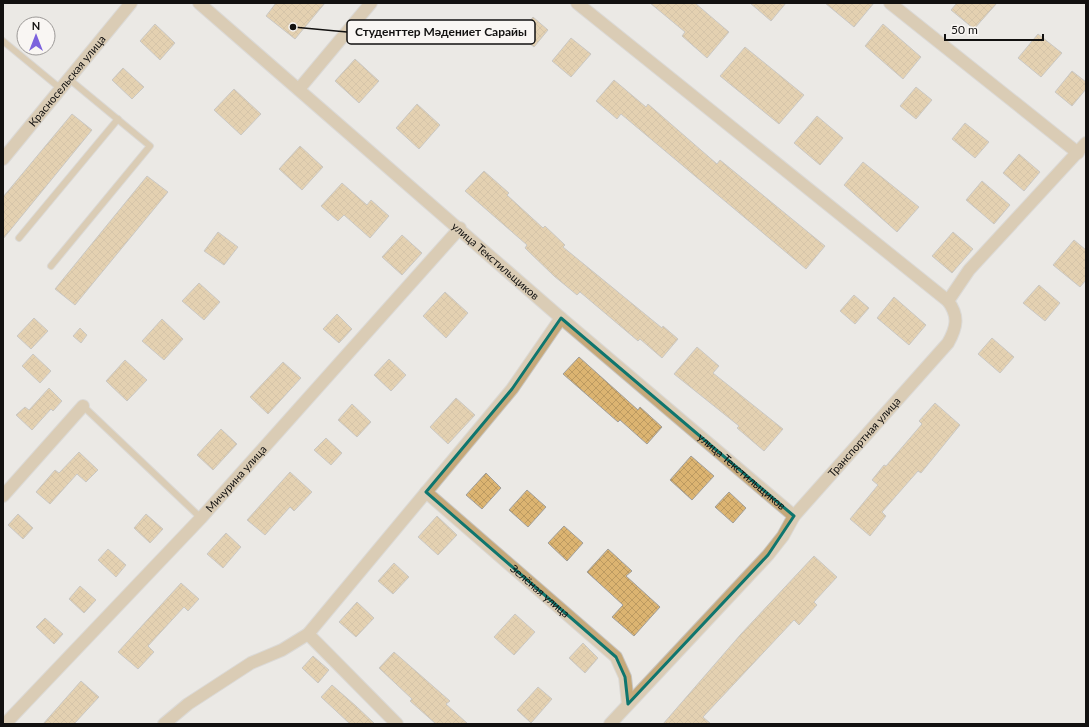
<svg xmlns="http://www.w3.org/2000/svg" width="1089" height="727" font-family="Lato,sans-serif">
<defs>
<pattern id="building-cross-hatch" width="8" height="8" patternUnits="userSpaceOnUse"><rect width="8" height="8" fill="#dcb471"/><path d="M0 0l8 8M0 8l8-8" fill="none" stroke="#bc9a61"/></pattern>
</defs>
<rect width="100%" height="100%" fill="#ebe9e5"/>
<g fill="url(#building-cross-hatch)" stroke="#a19f9b">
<path d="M276,3H325L295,39L266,16Z"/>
<path d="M650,3H695L729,32L707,58L682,36L685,32Z"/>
<path d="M750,3H786L771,21Z"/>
<path d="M825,3H874L854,27Z"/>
<path d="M957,3H997L974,29L951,10Z"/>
<path d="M533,17L548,30L534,47L519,35Z"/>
<path d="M155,24L175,43L160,60L140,41Z"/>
<path d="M883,24L921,57L903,79L865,46Z"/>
<path d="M1038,34L1062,53L1041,77L1018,58Z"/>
<path d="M571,38L591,54L571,77L552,61Z"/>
<path d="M745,47L804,95L779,124L720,76Z"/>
<path d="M355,59L379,81L359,103L335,81Z"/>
<path d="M123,68L144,87L132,99L112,80Z"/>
<path d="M1072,71L1086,82V89L1072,106L1055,92Z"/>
<path d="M614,80L646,107L648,104L717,164L720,160L825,246L806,269L621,114L617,119L596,101Z"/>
<path d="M916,87L932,100L916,119L900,106Z"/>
<path d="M234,89L261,114L241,135L214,110Z"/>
<path d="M417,104L440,125L419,149L396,128Z"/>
<path d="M72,114L92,130L3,239V197Z"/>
<path d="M817,116L843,138L820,165L794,143Z"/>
<path d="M965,123L989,142L975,158L952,139Z"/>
<path d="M300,146L323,167L302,190L279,169Z"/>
<path d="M1019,154L1040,172L1024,191L1003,173Z"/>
<path d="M863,162L919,207L897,232L844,185Z"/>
<path d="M484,171L509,193L507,195L543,228L545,226L565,245L563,247L662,328L663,326L678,339L662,358L640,339L638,341L580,292L577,295L554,276L525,248L527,245L465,191Z"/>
<path d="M147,176L168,192L75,305L55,289Z"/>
<path d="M982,181L1010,205L994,224L966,200Z"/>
<path d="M342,183L367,205L371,200L389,216L370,238L344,215L338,221L321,206Z"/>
<path d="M218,232L238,247L224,265L204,251Z"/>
<path d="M953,232L973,249L952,273L932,256Z"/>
<path d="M402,235L422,253L402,275L382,257Z"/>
<path d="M1074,240L1086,250V280L1080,287L1053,265Z"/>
<path d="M199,283L220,302L204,320L182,301Z"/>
<path d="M1039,285L1060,303L1045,321L1023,303Z"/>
<path d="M445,292L468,313L446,338L423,316Z"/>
<path d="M854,295L869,308L855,324L840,311Z"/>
<path d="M894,297L926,325L909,345L877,318Z"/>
<path d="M337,314L352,329L339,343L323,329Z"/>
<path d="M34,318L48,331L31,349L17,336Z"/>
<path d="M162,319L183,339L164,360L142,341Z"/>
<path d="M80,328L87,335L81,343L73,336Z"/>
<path d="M992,338L1014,357L1000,373L978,354Z"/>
<path d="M697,347L719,366L713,373L783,429L764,451L737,428L739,426L674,374Z"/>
<path d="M33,354L51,371L40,383L22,366Z"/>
<path d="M579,357L638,410L640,407L662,427L647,444L620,420L618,422L563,374Z"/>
<path d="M389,359L406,375L391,391L374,375Z"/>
<path d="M125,360L147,380L127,401L106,381Z"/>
<path d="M283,362L301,378L268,414L250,397Z"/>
<path d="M49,388L62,401L53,411L51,409L32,430L16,415L25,407L29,410Z"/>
<path d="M456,398L475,415L448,444L430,427Z"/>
<path d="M935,403L960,425L921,473L918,471L882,512L886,516L870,536L850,519L878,485L872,480L884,465L886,466L922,424L919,421Z"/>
<path d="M352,404L371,422L357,437L338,420Z"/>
<path d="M221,429L237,444L213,470L197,455Z"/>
<path d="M326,438L342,453L331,465L314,450Z"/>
<path d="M79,452L98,470L86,482L77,474L50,504L36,492L55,470L59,473Z"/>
<path d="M691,456L714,476L692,500L670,480Z"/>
<path d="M290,472L312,492L294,511L290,507L265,535L247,520Z"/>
<path d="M486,473L501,488L482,509L466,495Z"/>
<path d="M527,490L546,507L528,527L509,510Z"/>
<path d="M729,492L746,508L733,523L715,507Z"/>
<path d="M18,514L33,528L23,539L8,525Z"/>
<path d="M146,514L163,529L150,543L134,528Z"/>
<path d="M437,516L457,535L438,555L418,537Z"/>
<path d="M564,526L583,543L567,561L548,543Z"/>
<path d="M226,533L241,547L223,568L207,554Z"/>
<path d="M108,549L126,565L116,577L98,560Z"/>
<path d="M608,549L632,571L626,576L660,607L634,636L612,617L623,605L587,572Z"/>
<path d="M814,556L837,577L814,602L817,605L799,625L794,620L703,717L711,724H663L741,634Z"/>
<path d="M394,563L409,577L393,594L378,581Z"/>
<path d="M181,583L199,599L188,611L184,607L148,646L154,652L138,669L118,652Z"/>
<path d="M80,586L96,600L84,613L69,599Z"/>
<path d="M357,602L374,618L356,637L339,622Z"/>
<path d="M515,614L535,632L514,655L494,637Z"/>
<path d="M45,618L63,634L54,644L36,627Z"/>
<path d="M583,643L598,658L585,673L569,658Z"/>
<path d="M394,652L450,701L446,704L468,724H436L410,701L412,699L379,668Z"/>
<path d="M313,656L329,670L318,683L302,668Z"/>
<path d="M81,681L99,697L74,724H43Z"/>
<path d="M332,685L356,706L375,724H350L321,697Z"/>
<path d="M538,687L552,699L531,723L517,710Z"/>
</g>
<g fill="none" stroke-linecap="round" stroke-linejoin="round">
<g stroke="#c8c6c3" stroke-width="8">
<g id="service">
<path d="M3,41L61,89"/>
<path d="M19,238L118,119"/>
<path d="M51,266L150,146L69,79"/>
<path d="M83,406L201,518"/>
</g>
</g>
<g stroke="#c8c6c3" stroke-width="14">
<g id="minor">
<path id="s1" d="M199,3L561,318L794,516"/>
<path d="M577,3L948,301"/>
<path d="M890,3L1078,153"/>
<path d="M299,89L371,3"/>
<path id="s2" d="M3,159L131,3"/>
<path id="s3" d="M426,492L616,657L625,677L628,704"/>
<path d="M3,496L83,406"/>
<path d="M308,634L397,724"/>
<path id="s4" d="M5,724L201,518L460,228"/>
<path d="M164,724L188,704L251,663L282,650L308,634L512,389L561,318"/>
<path id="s5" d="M610,724L768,555L783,536L794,516L948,343C957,327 959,316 948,301L969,270L1086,143"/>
</g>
</g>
<use href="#service" stroke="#c6a97a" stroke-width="6"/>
<use href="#minor" stroke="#c6a97a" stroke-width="12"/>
</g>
<path d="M0 0H1089V727H0ZM561,318L794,516L768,555L628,704L625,677L616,657L426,492L512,389Z" fill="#ebe9e5" fill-opacity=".55" fill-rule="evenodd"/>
<path fill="none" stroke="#0f766e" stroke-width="3" stroke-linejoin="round" d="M561,318L794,516L768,555L628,704L625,677L616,657L426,492L512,389Z"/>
<g text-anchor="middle" stroke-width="4" stroke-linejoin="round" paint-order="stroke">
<g font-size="11" fill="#121110" stroke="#f9f6f3">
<text dy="4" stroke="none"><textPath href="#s2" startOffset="101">Красносельская улица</textPath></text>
<text dy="4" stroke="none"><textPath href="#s1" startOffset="393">улица Текстильщиков</textPath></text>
<text dy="4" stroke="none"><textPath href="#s5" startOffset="384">Транспортная улица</textPath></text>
<text dy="4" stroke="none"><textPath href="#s1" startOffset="717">улица Текстильщиков</textPath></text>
<text dy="4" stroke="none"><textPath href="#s4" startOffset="337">Мичурина улица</textPath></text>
<text dy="4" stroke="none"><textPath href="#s3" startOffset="151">Зелёная улица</textPath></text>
</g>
</g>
<path fill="none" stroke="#121110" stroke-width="1.5" d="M293 27L347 32"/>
<circle fill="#121110" stroke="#f9f6f3" stroke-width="1.5" cx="293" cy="27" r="4"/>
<rect fill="#f9f6f3" stroke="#121110" stroke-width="1.5" x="347" y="20" width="188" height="24" rx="4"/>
<g font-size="12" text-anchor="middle" font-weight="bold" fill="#121110">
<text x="441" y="36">Студенттер Мәдениет Сарайы</text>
</g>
<rect width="1089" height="727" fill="none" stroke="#121110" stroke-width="8"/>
<g transform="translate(36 36)"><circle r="19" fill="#f9f6f3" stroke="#9d9a98"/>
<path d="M0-3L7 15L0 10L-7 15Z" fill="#7c62dd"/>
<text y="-6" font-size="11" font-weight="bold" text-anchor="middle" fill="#121110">N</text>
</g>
<path d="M945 34v6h98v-6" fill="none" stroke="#121110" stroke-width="2"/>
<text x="951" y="34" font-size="12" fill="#121110" stroke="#f9f6f3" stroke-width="3" paint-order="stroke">50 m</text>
</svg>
